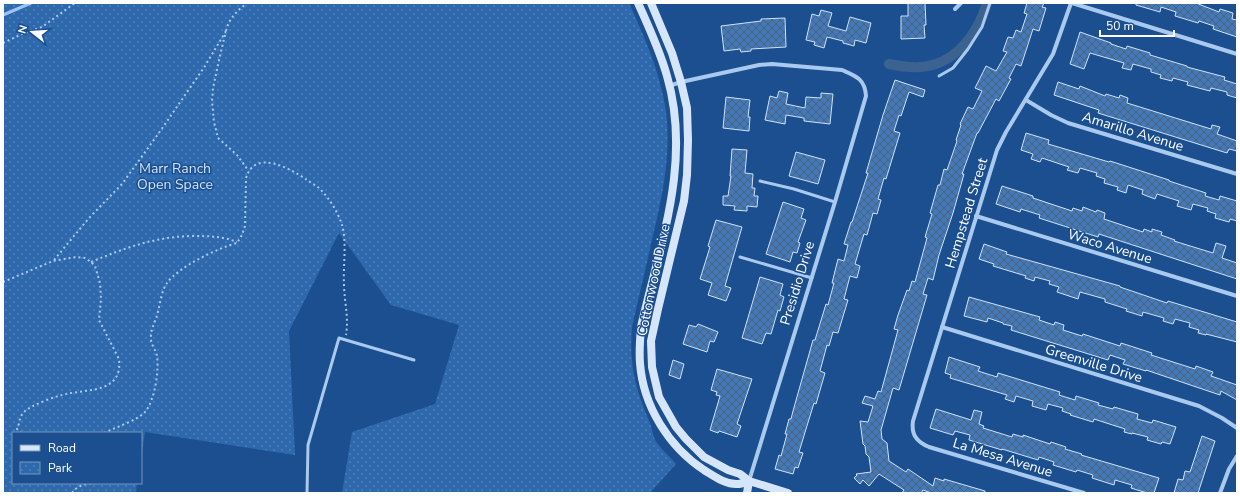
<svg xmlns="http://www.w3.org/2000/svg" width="1240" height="496" font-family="'Nunito Sans',sans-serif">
<defs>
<pattern id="park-dots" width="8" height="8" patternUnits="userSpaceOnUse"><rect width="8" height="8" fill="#2e69ad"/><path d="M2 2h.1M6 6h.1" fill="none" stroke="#4d80b9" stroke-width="1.8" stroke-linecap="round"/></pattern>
<pattern id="building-cross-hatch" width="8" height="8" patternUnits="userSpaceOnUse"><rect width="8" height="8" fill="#4478b7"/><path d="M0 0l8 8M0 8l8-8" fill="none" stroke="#486282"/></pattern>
</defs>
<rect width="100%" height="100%" fill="#1b4f8f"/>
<path fill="url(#park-dots)" d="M3,3H629C642,32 655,60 662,91C675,142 663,194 651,244C645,272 638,300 632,327C629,365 635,388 650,423C652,429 653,437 657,443C662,450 670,457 676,464L650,493H342L352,432L435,404L459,325L391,305L339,233L289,331L295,455L145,432L141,459V433H13V483H137L136,493H3Z"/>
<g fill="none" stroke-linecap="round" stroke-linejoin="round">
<path stroke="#9cc4f0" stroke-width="3" d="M3,15L31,3"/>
<path stroke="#3c6290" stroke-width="10" d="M889,64C899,66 910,68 920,67C955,65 978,34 987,3"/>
</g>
<g fill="url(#building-cross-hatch)" stroke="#cfe3fa">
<path d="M908,3H925L926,25H924L925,38L901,39V16H908Z"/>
<path d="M1027,3H1044L1042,7L1046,8L1039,31L1033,29L1021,66L1016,64L1009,78L1011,79L999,101L996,99L978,133H977L962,174H964L953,213L939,255L933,280L928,278L923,294L927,295L899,390L893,388L881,430L882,439L887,443L889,461L906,472L908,469L933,486L935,478L944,481V479L985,491V493H931L923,490L921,493H902L904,490L879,474L869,486L863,480L860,484L854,478L857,475L856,474L871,472L869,457L866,454L865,446L863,444L860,421L868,422L873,406L862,403L865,396L875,399L878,391L881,392L898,330L894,329L898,315L907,290L909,291L912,281L915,282L927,238L925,237L932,214L930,213L938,185H940L944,169L947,170L957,141L956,140L961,125L960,124L968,107L973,109L982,91L975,88L986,66L996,71L1007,52L1003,51L1008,37L1013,38L1016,30L1021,32L1027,14L1024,13Z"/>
<path d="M1136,3H1196L1219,12L1220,9L1233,13L1232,19L1237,20V37L1213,29L1214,26L1199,21L1198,23L1175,16L1176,12L1161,7L1160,12L1136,5Z"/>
<path d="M821,10L832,13L828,26L846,31L850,17L871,23L866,43L855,40L854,46L843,43V41L827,37L824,48L814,45L815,42L806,40L812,14L819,16Z"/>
<path d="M785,18L786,47L751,49V51L741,52L740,49L724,51L721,26L761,21V19Z"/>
<path d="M1080,32L1111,43V44L1126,49L1127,46L1150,53V55L1187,66V67L1225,77L1224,80L1237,84V98L1227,95V92L1211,88L1210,91L1187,85L1188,82L1173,78L1172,81L1160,78L1161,75L1151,72V69L1133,64L1131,70L1122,68L1124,63L1090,53L1084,69L1070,64Z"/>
<path d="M895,80L925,90L923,97L909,92L901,116L899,115L894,131L900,133L886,179L884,178L878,199L881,200L877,214L873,213L867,235L864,234L855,264L860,266L857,278L850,276L844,299L848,300L838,333L833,332L829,346L827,345L820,371L825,373L816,404L814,403L799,452L803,453L798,468L795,467L793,474L775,469L779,455L781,456L787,434H785L789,419H791L793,411L813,340H815L826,304L828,305L834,283H832L838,259L844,261L848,245L844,244L851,222H852L868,173H866L883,115Z"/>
<path d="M1058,82L1079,89L1080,86L1105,96L1106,94L1119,98L1120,95L1128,98L1127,103L1211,129L1212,125L1220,127L1217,134L1237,141V151L1229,149L1227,153L1098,113L1099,110L1054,95Z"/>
<path d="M779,91L788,93L786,104L805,108L806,97L821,98V93L833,94L830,124L804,121V118L786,115L785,124L765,120L770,96L777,98Z"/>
<path d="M726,97L750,100L748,117H750L749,131L723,128Z"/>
<path d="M1026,133L1049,140L1048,144L1109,162L1110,161L1169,180V181L1206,193L1205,196L1219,200L1220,196L1237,201V221L1230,219L1229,222L1215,218L1216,214L1207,211L1208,208L1193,204L1191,210L1177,206L1179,201L1157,194L1155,199L1142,194L1143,190L1128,185L1126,193L1117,190L1118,187L1104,183L1105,179L1096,176L1097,173L1080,168L1078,173L1067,170L1069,167L1042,158L1040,162L1031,159L1033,154L1021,150Z"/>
<path d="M732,149L747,150L745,173L753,174L752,188H755L754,196H758L757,207L747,206V211L734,210L735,206L723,205V196H728L731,176H730Z"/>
<path d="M796,152L825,160L818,184L789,176Z"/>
<path d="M1002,186L1033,196V198L1072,211L1073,208L1082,211L1083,207L1096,212L1097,210L1105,213L1104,219L1143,232L1144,229L1152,232V229L1162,232L1161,235L1175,240L1174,241L1213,253L1216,243L1226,246L1222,258L1237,263V279L1099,234L1098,237L1039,218L1040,215L1021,209L1020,212L996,204Z"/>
<path d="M783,202L804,209L801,218L806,220L798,242L800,243L797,253L793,252L790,262L766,254Z"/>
<path d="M716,220L742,227L725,286L731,288L726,301L708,295L712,283L700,279L710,247L708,246Z"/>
<path d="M984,244L1007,252L1006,254L1120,286V287L1167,303L1168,301L1237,322V342L1206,334V335L1198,333L1199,330L1189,327L1190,323L1175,319L1173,324L1163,321L1164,318L1143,312L1142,316L1126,311L1127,309L1105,302V299L1080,292L1078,299L1057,292L1059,287L1049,284L1050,281L1035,277L1034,281L1025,278L1026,276L993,266L994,264L979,259Z"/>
<path d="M760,277L783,284L780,295L784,297L780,311L778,310L771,334L766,333L762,344L742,338Z"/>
<path d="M969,297L1040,317L1039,320L1054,325L1055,322L1064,325L1063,330L1082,336L1083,334L1120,346L1121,343L1152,353L1151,355L1195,369L1196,366L1213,372L1211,376L1237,385V400L1221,391L1220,395L1146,370V371L1123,364L1125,360L1110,355L1108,360L1011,330L1012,326L1003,324V323L988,318L987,322L964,316Z"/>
<path d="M698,324L718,332L714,342L710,341L707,352L683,344L689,325L696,327Z"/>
<path d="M949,357L980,367L978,371L997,377L998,373L1060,392L1059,395L1075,400L1076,396L1099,403L1098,405L1113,409L1114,407L1138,414L1137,419L1152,423L1153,420L1176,427L1170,444L1162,442L1161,444L1147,440L1148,437L1132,433V434L1124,432L1125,429L1094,419L1093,422L1070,415L1071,414L1062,411L1063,408L1048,404L1046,410L1032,406L1033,401L1016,396L1014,402L1005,399L1007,395L950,378L951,375L945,373Z"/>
<path d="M673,360L684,364L680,379L669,375Z"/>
<path d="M717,369L752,379L737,424L741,426L737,437L719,431L718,433L710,430L720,396L716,395L717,392L711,390Z"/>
<path d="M936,409L971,420L974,410L982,412L979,424L984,426L983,428L1012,437L1013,434L1023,437V435L1050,444L1051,442L1066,447L1065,449L1082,454L1081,455L1159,478L1154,493H1147L1131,488L1132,485L1115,480L1114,485L1092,478L1093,475L1077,470L1076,472L1053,465L1054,462L1039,457L1038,460L1002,449V450L969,440L970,435L955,431L953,435L930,428Z"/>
<path d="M1202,436L1215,441L1198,493H1174L1178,479L1183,480L1185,471L1190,472Z"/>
</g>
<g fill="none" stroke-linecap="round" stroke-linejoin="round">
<g stroke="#a9c9ee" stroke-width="2" stroke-dasharray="2 3" stroke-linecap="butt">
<path d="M226,31C229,18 237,11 247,3"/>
<path d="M225,35L219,60L213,88L212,101L214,122L218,138L237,155L248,170"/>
<path d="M3,43L22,34L42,27L75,3"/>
<path d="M54,260L89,218L122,184L161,130L205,66L226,31"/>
<path d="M91,262C125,248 154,237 191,236C207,236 222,236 237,242"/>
<path d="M3,282L53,261L76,257L85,258L91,262L95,266L100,283L101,299L99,320L119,359C123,393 88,389 66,394C56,396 31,405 24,412C19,417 20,423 17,429L21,433"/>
<path d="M104,433C114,428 138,420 145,412C155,400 159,371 157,356C156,350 151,345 151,339C150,330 155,323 157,315C160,306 161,291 167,283C178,267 218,248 237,243L242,235L245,226L246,178C255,148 291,169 307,180C311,183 316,185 320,189C329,198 338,212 342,225C347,241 343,266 344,283C344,302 349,315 346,335"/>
<path d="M72,493C77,486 84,484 93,483"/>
</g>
<g stroke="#a9c9ee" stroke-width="3">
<path d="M939,76L953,68L968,49L982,27L990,3"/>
<path d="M760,181L794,189L835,202"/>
<path d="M740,257L812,278"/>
<path d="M307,493L308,445L339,338L414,360"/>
</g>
<g stroke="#a9c9ee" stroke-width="4">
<path d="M1071,3L1053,54L1006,132L997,150L913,421C911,435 917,442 929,447L1084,493"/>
<path d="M1072,3L1237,54"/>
<path d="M955,9L961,3"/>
<path d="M669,86L681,82L759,65L772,64L842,70C856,76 865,79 866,96L835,202L749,481"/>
<path d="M1026,100L1051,115L1068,123L1237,174"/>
<path d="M976,216L1237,296"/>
<path d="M942,327L1199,406L1222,418L1237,428"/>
<path d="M1220,493L1229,469L1237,456"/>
</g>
<g stroke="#d6e6fa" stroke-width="8">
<path d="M638,3C649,27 660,51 667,76C692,162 660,244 641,327C640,339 639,351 640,363C643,406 669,447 704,470C714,476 726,485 738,484C741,484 746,482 749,481"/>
<path d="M651,3L672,53L681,82L687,108L688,140L687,175L684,201L658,309L651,341L652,367L659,397L676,427L686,439L704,457L728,470L740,474L749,481L788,493"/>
<path d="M747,493L749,481"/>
</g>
</g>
<g text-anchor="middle" stroke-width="3" stroke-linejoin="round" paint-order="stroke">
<g font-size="14" fill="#fff" stroke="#1b4f8f">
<text transform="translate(1133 131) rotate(17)" y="5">Amarillo Avenue</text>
<text transform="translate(966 213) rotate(-73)" y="5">Hempstead Street</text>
<text transform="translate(1110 246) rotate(17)" y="5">Waco Avenue</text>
<text transform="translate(653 280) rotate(-78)" y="5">Cottonwood Drive</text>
<text transform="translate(797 283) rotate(-73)" y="5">Presidio Drive</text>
<text transform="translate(1094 363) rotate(17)" y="5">Greenville Drive</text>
<text transform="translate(1003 457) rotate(17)" y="5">La Mesa Avenue</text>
</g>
<g font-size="14" fill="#cfe3fa" stroke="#1b4f8f">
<text x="175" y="173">Marr Ranch<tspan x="175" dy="16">Open Space</tspan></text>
</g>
</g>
<rect width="1240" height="496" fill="none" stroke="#ffffff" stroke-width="8"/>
<rect x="12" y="432" width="130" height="52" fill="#1b4f8f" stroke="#7695bc"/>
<rect x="20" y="445" width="20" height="6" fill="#d6e6fa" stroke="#7695bc"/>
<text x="48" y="452" font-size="12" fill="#ffffff">Road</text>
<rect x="20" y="462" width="20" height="12" fill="url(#park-dots)" stroke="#7695bc"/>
<text x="48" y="472" font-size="12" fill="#ffffff">Park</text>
<g transform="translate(32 32) rotate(287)" stroke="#1b4f8f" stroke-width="3" paint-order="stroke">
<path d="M0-3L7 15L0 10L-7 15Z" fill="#ffffff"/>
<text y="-6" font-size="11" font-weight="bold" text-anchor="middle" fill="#ffffff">N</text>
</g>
<path d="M1100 30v6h74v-6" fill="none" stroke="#ffffff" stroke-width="2"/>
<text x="1106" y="30" font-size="12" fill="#ffffff" stroke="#1b4f8f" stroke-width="3" paint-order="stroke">50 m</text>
</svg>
